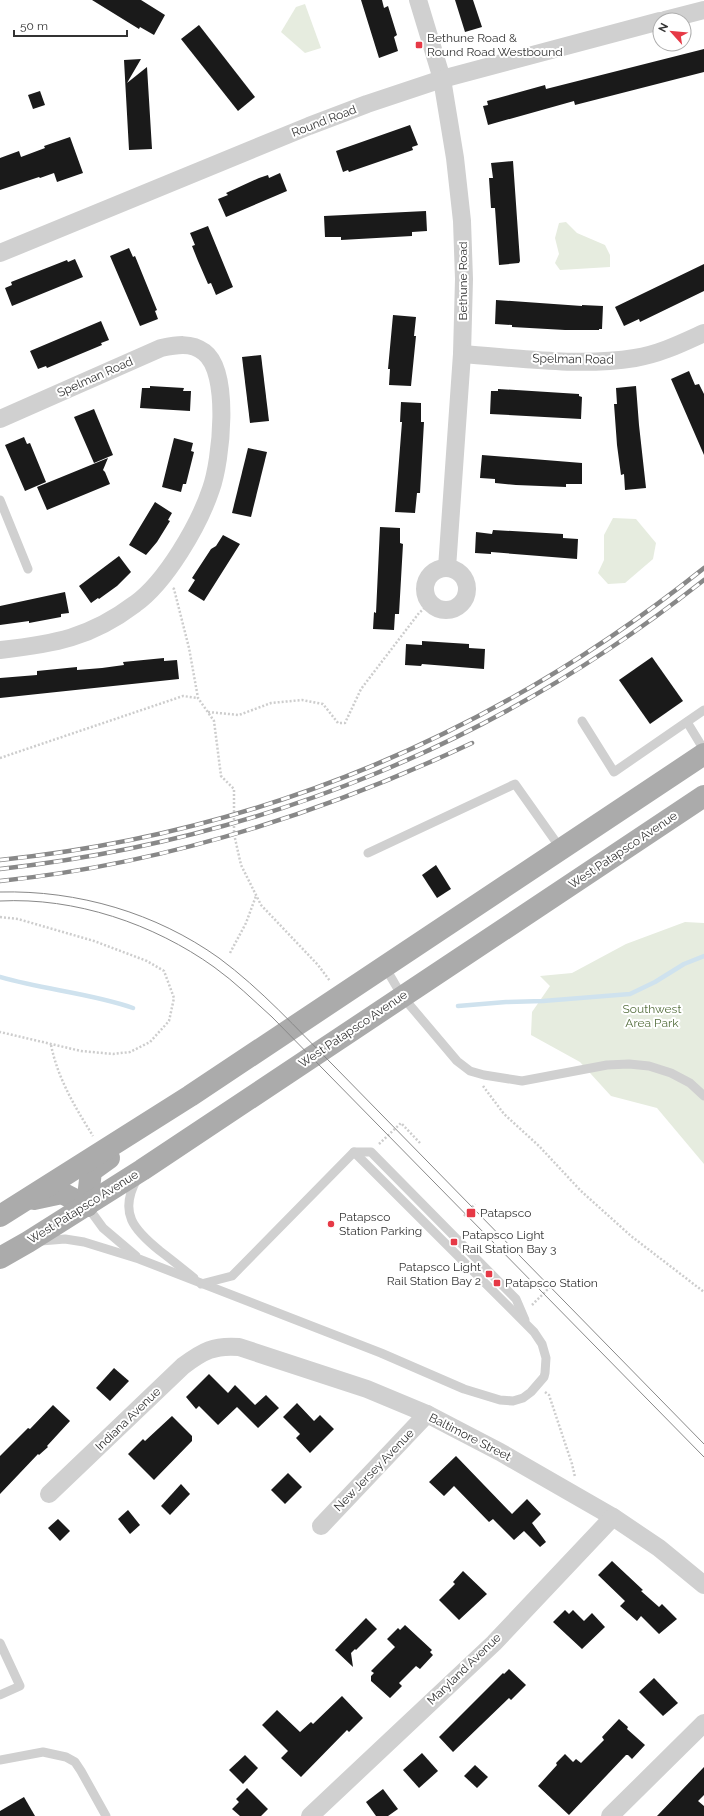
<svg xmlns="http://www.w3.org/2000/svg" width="704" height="1816" font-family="Raleway,sans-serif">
<rect width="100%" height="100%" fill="#fff"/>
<g fill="#e6ecdf">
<path d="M305,4L321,48L305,53L281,32L296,7Z"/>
<path d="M566,222L577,233L605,245L610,255V267L560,270L555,263L559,254L555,238L559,223Z"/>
<path d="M613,518L636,519L656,543L653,559L625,583L608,584L598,573L604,560V535Z"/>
<path d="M685,922L704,923V1164L657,1108L611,1096L580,1062L531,1035L532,1012L550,986L540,976L572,973L626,944Z"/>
</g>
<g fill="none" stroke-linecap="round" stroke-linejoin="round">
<g stroke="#cfe2ee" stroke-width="4.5">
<path d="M0,977C44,990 90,993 133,1008"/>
<path d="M458,1006L506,1002L543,1001L630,994L655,982L684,964L704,956"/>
</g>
</g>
<g fill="#1a1a1a">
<path d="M92,0H141L165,15L154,35L140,27L139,29Z"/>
<path d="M361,0H382L384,8L388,6L397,35L394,37L398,51L379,58Z"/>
<path d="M455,0H473L482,27L465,32Z"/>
<path d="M199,25L255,97L238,111L181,39Z"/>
<path d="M704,49V72L575,105L574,101L488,125L483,106L488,105L487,101L545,85L546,89Z"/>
<path d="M141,59L127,83L147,67L152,149L129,150L124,60Z"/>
<path d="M40,91L45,105L33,109L28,95Z"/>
<path d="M410,125L418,145L412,147L413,150L349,172L348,170L343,172L336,151Z"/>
<path d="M70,137L83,173L57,182L54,173L40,178L39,177L0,190V158L19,151L21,157L45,148L44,146Z"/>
<path d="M513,161L520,261L519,263L499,265L495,208H491L489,178H493L491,163Z"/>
<path d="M280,173L287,191L226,217L218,199L228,195L226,193L259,178L268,175L269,178Z"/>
<path d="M426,211L427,231L412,232V236L341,240V237H325L324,216Z"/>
<path d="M208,226L233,287L216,295L211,283L208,284L198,261L192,246L195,245L190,233Z"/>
<path d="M129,248L133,257L135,256L157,310L155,311L158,319L140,326L110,256Z"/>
<path d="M75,259L83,277L12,306L5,288L12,285L11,282L67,260L68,262Z"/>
<path d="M704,264V291L640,322L639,319L624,326L615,307Z"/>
<path d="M496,300L582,306V305L603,306L602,329H599V330H565L512,327V325L495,324Z"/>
<path d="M393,315L416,317L414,336H416L411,386L389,385L390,369H388Z"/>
<path d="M101,321L109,340L101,343L102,345L47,368L46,366L38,369L30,351Z"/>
<path d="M261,355L269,421L250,423L242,357Z"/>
<path d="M689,371L695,385L699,384L704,394V455L671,379Z"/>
<path d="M150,386L184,388L183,391H191L190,411L140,408L142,388H150Z"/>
<path d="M636,386L639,425L646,488L625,490L624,474L621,475L617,445L614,404H617L616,388Z"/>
<path d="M498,389L579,394V396L582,397L581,419L490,414L491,391H498Z"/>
<path d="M401,402L421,403V422H424L420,493H417L415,513L395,512L402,422H400Z"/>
<path d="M94,409L113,455L94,463L74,417Z"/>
<path d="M24,437L27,444L30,443L46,482L25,491L5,445Z"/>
<path d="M174,438L193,443L191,451L194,452L186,484H183L181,492L162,487Z"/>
<path d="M248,448L267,452L251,517L232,513Z"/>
<path d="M482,455L582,463V484H566V487L516,485L495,483V479L480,478Z"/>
<path d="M108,458L103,470L105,472L110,484L47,510L37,487Z"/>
<path d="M155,502L172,513L168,520L170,521L157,542L146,555L129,545Z"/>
<path d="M380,527L400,528V543L403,544L399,614H395L394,630L373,629L374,612L376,613Z"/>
<path d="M493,530L563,534V538L578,539L577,559L491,552V554L475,553L476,532L492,534Z"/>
<path d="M223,535L240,544L204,601L188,591L195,580L192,578L211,549L216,546Z"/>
<path d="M119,556L131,572L117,586L99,599L98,598L91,603L79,586Z"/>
<path d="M65,592L69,613L61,614V617L29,623V621L0,625V606Z"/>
<path d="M422,641L469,644V648L485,649L484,669L422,664L421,666L405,665L406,644L422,645Z"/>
<path d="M652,657L683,701L650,724L619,680Z"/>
<path d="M164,658V661L177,660L179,679L0,698V678L37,675V671L77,667V670L102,668L124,665L123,662Z"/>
<path d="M436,865L451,889L437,898L422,875Z"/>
<path d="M114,1368L129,1381L110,1401L96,1388Z"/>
<path d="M209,1374L228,1393L235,1385L255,1405L266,1395L279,1408L258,1428L237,1407L218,1425L199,1406L196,1409L186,1397Z"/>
<path d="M297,1403L314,1421L320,1415L334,1429L310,1453L296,1438L300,1434L283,1417Z"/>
<path d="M53,1405L70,1421L47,1446L48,1447L39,1455L38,1454L0,1494V1456L28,1428L30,1429Z"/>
<path d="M172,1416L192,1436V1441L154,1480L128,1454L143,1439L145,1441Z"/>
<path d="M456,1456L512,1514L527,1499L541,1514L532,1523L546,1542L540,1547L524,1531L514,1540L493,1519L489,1522L454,1486L444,1496L429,1482Z"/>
<path d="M288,1473L302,1487L285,1504L271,1490Z"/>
<path d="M181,1484L190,1494L170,1515L161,1506Z"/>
<path d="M128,1510L140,1525L130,1534L118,1519Z"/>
<path d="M58,1519L70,1531L60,1541L48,1528Z"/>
<path d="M612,1561L643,1590L641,1591L659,1607L662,1604L677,1619L659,1634L641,1616L637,1621L620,1606L625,1601L598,1575Z"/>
<path d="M463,1571L487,1594L459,1620L439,1600L455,1584L453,1582Z"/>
<path d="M565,1610L569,1614L573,1610L584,1621L592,1613L605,1627L582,1649L553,1622Z"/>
<path d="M366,1618L377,1629L356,1650L355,1649L351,1653L353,1667L335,1650Z"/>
<path d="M405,1625L432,1650L430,1652L433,1655L420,1669L416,1666L399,1683L402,1686L390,1698L371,1681V1676L374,1673L371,1671L395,1647L387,1639L398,1628L400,1630Z"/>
<path d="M509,1669L526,1685L511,1700L509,1698L453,1752L439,1737L503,1673L504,1674Z"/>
<path d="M654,1678L678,1703L663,1716L639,1692Z"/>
<path d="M342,1696L363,1718L349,1732L347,1730L301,1777L281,1758L288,1751L262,1725L277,1710L300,1732L311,1722L313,1724Z"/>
<path d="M619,1719L628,1727L627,1729L645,1745L632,1759L628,1755H626L569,1815L538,1786L557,1765L556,1763L565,1754L573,1762L576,1759L581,1763L604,1740L602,1737Z"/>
<path d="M422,1753L438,1771L419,1788L403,1770Z"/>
<path d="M245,1755L258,1768L243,1784L229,1770Z"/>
<path d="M475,1765L488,1777L477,1788L464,1776Z"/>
<path d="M704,1767V1795L698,1801L704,1806V1816H657Z"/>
<path d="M247,1788L268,1809L261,1816H240L232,1809L239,1802L236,1799Z"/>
<path d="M383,1789L398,1809L388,1816H376L366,1802Z"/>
<path d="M24,1797L35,1816H0V1811Z"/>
</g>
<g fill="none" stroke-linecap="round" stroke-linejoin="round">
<g stroke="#cdcdcd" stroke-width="2.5" stroke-dasharray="2 2" stroke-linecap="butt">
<path d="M173,588L174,589L189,648L198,698L214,721L221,776L234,789V834L241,865L261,905L318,965L330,981"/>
<path d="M208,712L239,715L271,703L302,700L323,704L338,723H345L361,689L419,613L430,603"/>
<path d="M0,758L183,696L198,698"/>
<path d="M0,917L18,919L94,941L147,961L164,971L174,998L169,1021L150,1042L130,1052L113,1054L81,1051L0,1032"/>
<path d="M230,953L246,923L256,896"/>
<path d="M51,1045C58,1079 75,1107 93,1136"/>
<path d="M483,1086L504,1114L539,1146L581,1191L631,1236L704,1292"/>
<path d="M379,1144L401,1123L420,1143"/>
<path d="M464,1216L475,1204"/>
<path d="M532,1305L555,1282L554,1281"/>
<path d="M545,1392L549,1395L572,1464L575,1477"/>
</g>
<g stroke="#d0d0d0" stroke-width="9">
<path d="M0,500L28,569"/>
<path d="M582,721L614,772L704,710"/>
<path d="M687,722L704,750"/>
<path d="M368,853L515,784L561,849"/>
<path d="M385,967L402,996L457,1061L470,1071L484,1075L522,1081L607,1065L629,1064L649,1066L671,1073L690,1083L704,1096"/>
<path d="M137,1179C118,1213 134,1230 160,1251C172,1260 183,1269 194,1278"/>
<path d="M87,1206L103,1228L136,1256"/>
<path d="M41,1241L65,1239L84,1242L139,1259L381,1353L464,1389L500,1400L513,1401L523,1398L531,1392L544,1377L545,1373L546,1358L542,1344L534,1332L354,1152"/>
<path d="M201,1284L232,1276L354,1152H371L516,1299L525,1320"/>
<path d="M0,1643L20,1686L0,1695"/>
<path d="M0,1760L43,1752L66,1757L75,1762L81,1771L106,1816"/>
</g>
<g stroke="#d0d0d0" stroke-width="18">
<path d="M418,0L442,79L455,158L462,221L464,279L462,354L447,568"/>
<path d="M665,20L704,10"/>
<path d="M0,253L309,126L367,104L442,79L660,21"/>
<path d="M462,354C519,358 579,367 635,358C660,354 682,343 704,333"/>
<path d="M0,419L161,348C176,345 191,342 204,352C231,372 221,461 211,489C199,525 166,582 135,604C90,638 54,644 0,650"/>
<circle cx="446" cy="589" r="21"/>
<path d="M49,1494L183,1366C203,1351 214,1345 239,1347L367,1389L427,1414L500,1452L613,1517L659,1548L704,1585"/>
<path d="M321,1526L427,1414"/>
<path d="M310,1816L494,1643L613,1517"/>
<path d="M610,1816L704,1723"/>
</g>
<g stroke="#ababab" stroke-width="22">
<path d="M34,1199L62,1193L87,1206"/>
<path d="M87,1206L91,1171L109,1158"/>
<path d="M0,1216L190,1096L704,754"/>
<path d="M0,1258L28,1242L142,1170L704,796"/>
</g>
<g stroke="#888" stroke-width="1">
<path d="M0,892C78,890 156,913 219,958C261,989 297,1029 334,1066L704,1444"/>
<path d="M0,901C75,897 154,924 214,967C235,982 253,1000 272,1017L704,1457"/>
</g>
<g stroke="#888" stroke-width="4.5">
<g id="rail">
<path d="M0,860C262,833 499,732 704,568"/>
<path d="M0,869C261,840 498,743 704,580"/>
<path d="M0,881C164,864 323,813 472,743"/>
</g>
</g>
<use href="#rail" stroke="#fff" stroke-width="3" stroke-dasharray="9" stroke-linecap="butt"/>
</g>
<g fill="#e63946" stroke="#fff" stroke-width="1.5">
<rect x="415" y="41" width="8" height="8" rx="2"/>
<rect x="466" y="1208" width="10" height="10" rx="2"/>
<circle cx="331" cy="1224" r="4"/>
<rect x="450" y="1238" width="8" height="8" rx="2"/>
<rect x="485" y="1270" width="8" height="8" rx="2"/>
<rect x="493" y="1279" width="8" height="8" rx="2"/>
</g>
<g text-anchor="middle" stroke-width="4" stroke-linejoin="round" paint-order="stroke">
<g font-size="12" fill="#333" stroke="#fff" text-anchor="start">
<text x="427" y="42">Bethune Road &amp;<tspan x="427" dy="14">Round Road Westbound</tspan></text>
<text x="480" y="1217">Patapsco</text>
<text x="339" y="1221">Patapsco<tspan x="339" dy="14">Station Parking</tspan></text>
<text x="462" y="1239">Patapsco Light<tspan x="462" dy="14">Rail Station Bay 3</tspan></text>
<text x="481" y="1271" text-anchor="end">Patapsco Light<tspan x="481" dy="14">Rail Station Bay 2</tspan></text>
<text x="505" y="1287">Patapsco Station</text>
</g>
<g font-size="12" fill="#333" stroke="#fff">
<text transform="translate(324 121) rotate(-21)" y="4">Round Road</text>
<text transform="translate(463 281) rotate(-90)" y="4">Bethune Road</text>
<text transform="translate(573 359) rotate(1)" y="4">Spelman Road</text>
<text transform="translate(95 377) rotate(-24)" y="4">Spelman Road</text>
<text transform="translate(623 850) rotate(-34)" y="4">West Patapsco Avenue</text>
<text transform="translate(353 1029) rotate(-34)" y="4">West Patapsco Avenue</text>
<text transform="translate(83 1207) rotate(-32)" y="4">West Patapsco Avenue</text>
<text transform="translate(128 1419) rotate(-44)" y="4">Indiana Avenue</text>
<text transform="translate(470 1437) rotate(27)" y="4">Baltimore Street</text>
<text transform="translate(374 1470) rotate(-46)" y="4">New Jersey Avenue</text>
<text transform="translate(464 1669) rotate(-44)" y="4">Maryland Avenue</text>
</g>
<g font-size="12" fill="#56703f" stroke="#fff">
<text x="652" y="1013">Southwest<tspan x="652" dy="14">Area Park</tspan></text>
</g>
</g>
<g transform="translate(672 32) rotate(297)"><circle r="19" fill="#ffffff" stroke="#adadad"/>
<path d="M0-3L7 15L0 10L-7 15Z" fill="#e63946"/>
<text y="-6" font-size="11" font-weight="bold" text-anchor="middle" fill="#333333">N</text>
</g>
<path d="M14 30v6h113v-6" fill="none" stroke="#333333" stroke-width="2"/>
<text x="20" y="30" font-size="12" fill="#333333" stroke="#ffffff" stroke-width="3" paint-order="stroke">50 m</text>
</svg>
